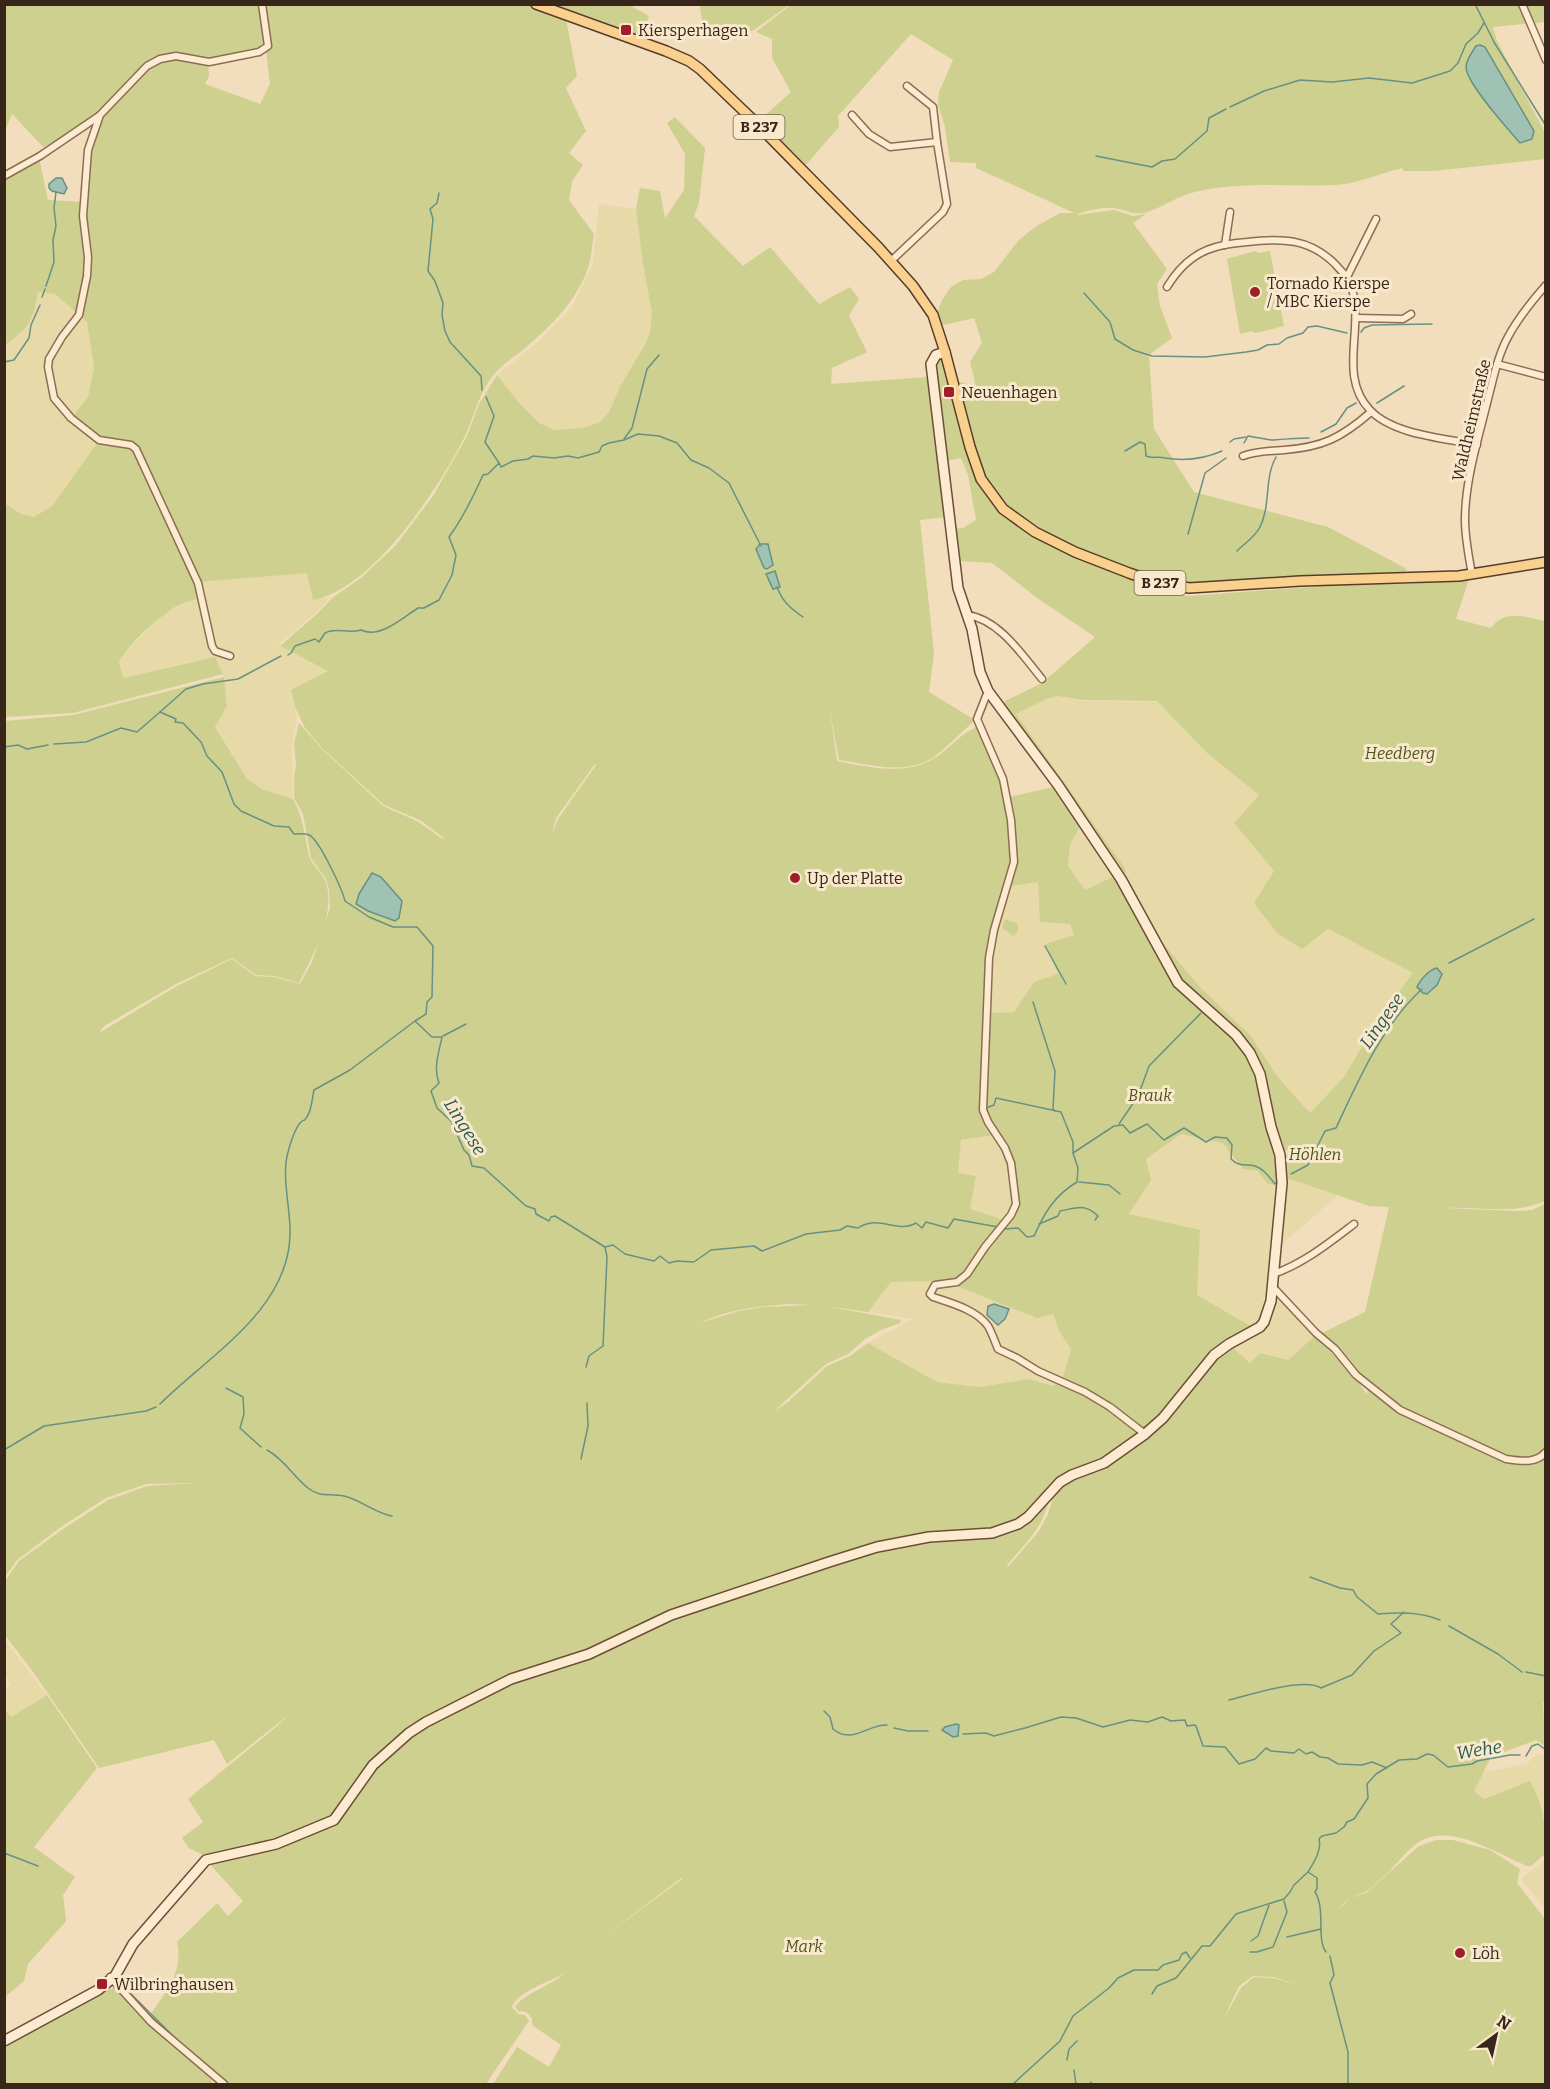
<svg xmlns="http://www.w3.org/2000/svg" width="1550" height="2089" font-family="Bitter,serif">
<rect width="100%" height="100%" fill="#f2ddbc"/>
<g fill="#e8d9a9">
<path d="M599,204L636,209L643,264L652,313L650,332L609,412L600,422L583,428L555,430L539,423L519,403L497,375L539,341L572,307L593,263Z"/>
<path d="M38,292L55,294L87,322L94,366L88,397L71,419L98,442L52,506L34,517L21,514L5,503L4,345L21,334Z"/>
<path d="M307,573L326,598L331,596L317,612L278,645L328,671L290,691L297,718L292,743L293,799L262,789L247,779L215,727L227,706L224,677L215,657L125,678L119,663L123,654L163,615L180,605L203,597L199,581Z"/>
<path d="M1057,696L1083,701L1158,702L1207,753L1259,795L1234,823L1274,871L1327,929L1414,973L1374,1026L1344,1077L1310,1113L1277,1076L1251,1036L1201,988L1157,936L1124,877L1016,714L1047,699Z"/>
<path d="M1081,825L1115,876L1085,890L1067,866L1070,844Z"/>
<path d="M1039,881L1070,924L1074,935L1059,974L1034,982L1014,1012L990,1013V958L1010,886Z"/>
<path d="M1181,1134L1223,1143L1243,1169L1284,1177L1338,1195L1275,1250L1272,1285L1315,1336L1288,1360L1260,1353L1250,1363L1229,1344L1256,1329L1197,1295L1129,1215L1151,1180L1146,1159Z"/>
<path d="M995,1135L1009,1164L1014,1204L1005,1220L970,1209L958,1174L961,1140Z"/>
<path d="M943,1281L1053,1314L1059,1331L1071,1349L1063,1377L1054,1386L1028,1379L979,1387L937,1382L868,1343L913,1319L868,1312L891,1282Z"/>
<path d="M4,1639L47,1695L11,1717L5,1710V1690L11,1684L5,1673L7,1668L5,1663Z"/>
<path d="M1545,1751V1820L1538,1796L1530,1781L1484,1799L1474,1791L1483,1772L1527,1764L1533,1757L1545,1754Z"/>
<path d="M1545,1860V1908L1521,1879Z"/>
</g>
<g fill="#ced08f" fill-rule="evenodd">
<path d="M525,4L566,19L577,76L566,88L586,131L569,153L583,165L572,181L569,200L594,234C592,243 592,253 590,261C580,298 553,324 525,348C514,357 499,367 491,378C478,396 474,417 465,436C439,488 373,589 313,600L307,573L199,582L137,447L100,439L72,417L88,397L94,367L87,322L80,315L88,276L84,215L89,150L101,116L147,66L161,60L176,58L208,63L209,76L205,84L260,104L270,84L266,50L265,5Z"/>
<path d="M792,4L1545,5V22L1493,27L1497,41L1545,133V159L1434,171H1403V168C1380,173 1360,183 1336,185C1289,187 1242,181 1195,192C1177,196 1162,208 1144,213C1132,215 1124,209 1113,208C1101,207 1088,211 1077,214L1078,215L1114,210L1133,216L1146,214L1133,223L1167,269L1157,284L1160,306L1172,338L1149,355L1154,429L1194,492L1328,527L1407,569L1404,573L1201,584C1192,584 1182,583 1173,582C1126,574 1015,526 990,486C971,455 965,415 955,381L976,386L970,362L982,343L974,318L943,325L937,314L942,300L951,287L963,280L981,279L994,272L1019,240L1035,227L1060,213H1074L976,168V163L950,162L945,127L938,105L939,92L953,60L911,34L838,116L839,127L804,167L758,122L791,92L772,58V39L756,32Z"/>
<path d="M5,5H260C262,15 267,31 263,42C259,53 220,61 208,61C192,61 176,58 161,57C130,86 83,136 43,147L12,114L5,131Z"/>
<path d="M547,5H629L649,16L641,37Z"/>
<path d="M700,5V4L789,5L754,30L714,39C703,28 701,20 700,5Z"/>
<path d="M675,117L705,148L699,203L694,216L743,266L770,247L819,304L850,287L859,299L849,316L867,352L832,368L831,384L928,377L947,517L920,520L934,653L929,692L975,720C962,732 948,746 934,757C906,776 869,764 839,760L830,711L837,761C867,767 905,776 933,759C949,750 960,733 977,727L1000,776L1013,861L991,928L986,979L987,1013L982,1109L995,1135L961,1140L958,1173L976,1176L970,1209L1005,1220L977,1254L967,1272L958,1279L945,1281L891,1282L868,1312L826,1306L901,1320L900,1323L881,1330L865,1339L848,1354L826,1364L774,1411L788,1402L827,1366L850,1356L868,1343L937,1382L979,1387L1028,1379L1054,1386L1058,1381L1083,1393L1136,1430L1137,1435L1104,1460L1082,1467L1051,1485L1026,1516L1030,1519L1050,1495C1044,1527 1027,1542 1007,1565L1008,1567L1039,1531L1048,1514L1055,1491L1060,1484L1105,1466L1164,1421L1217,1357L1232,1347L1250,1363L1260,1353L1288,1360L1315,1336L1355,1376L1366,1394L1368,1391L1358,1377L1399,1410L1478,1451L1501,1461L1515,1462L1542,1460L1545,1455L1546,1701L1543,1703L1545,1746L1536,1740L1491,1757L1474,1791L1484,1799L1530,1781C1545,1809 1545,1822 1545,1854L1531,1866H1527C1497,1854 1451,1822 1419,1842C1405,1851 1395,1867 1383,1877C1377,1882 1371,1889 1365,1892C1352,1898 1348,1896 1339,1909L1350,1898L1366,1893L1419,1846L1436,1840H1453L1490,1850L1520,1869L1517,1883L1545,1919V2084H493L517,2047L549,2067L561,2045L532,2025V2018L526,2012L518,2011L515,2006C529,1991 550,1986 564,1974C550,1981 517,1992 512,2007L518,2014L525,2015L529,2021L486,2084H226L183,2049L149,2017C165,1992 184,1973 177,1942L217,1903L228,1916L243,1901L208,1862L282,1845L335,1822L381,1761L411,1736L513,1682L589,1658L677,1617L835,1563L920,1541L925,1535L879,1543L831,1556L674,1609L568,1660L511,1674L407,1732L378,1755L365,1770L335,1813L329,1818L281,1839L205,1856L189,1848L182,1838L203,1822L188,1799L276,1727L290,1714L227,1764L214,1740L99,1768L31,1669L4,1634L5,1581L19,1561L63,1529L108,1500L147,1486L197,1483L146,1484L106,1498L61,1527L17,1560L5,1577V721L73,715L224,677L227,706L215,727L247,779L262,789L293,799C304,819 304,835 309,856C312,866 323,873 326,883C336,913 313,956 299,983L274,976L256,975L232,958L176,984L104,1026L99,1033L177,986L232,959L255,976L274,977L300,984L312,962L330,908L329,889L326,879L311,858L303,814L294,798V777L296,765L294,744L299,723L322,749L383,806L417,821L443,839L444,838L420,820L384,805L323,749L305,728L295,707L291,690L328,671L280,646L318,613L332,598L361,578L396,545L433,496L467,436L479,404L497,375L519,403L539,423L555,430L583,428L600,422L609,412L621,385L645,344L650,332L652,313L643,264L636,209L640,188L660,191L665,218L684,190L685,154L667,123ZM595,764L596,765L558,819L552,834L556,818ZM790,1304L810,1305L763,1307L739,1311L700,1323C728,1309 760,1306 790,1304ZM681,1878L682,1879L597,1942ZM1253,1976L1274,1977L1299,1985L1273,1978L1254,1977L1241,1988L1223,2020L1239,1986Z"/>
<path d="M39,158L48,200L83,202L87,257L78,314L55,294L38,292C33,321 29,328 5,345L4,177Z"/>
<path d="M1255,251L1259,253L1270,251L1284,326L1256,333L1251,331L1240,334L1227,259Z"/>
<path d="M937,358L943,359C953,402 966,482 999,512C1026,537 1061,550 1094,564C1125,577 1156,592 1189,596L1350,584H1411L1469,579L1456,619L1491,628C1505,609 1525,617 1545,621L1544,820H1546L1545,1201C1514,1215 1479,1206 1445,1208L1516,1211L1532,1210L1545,1204L1546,1449L1539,1456L1527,1458L1504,1457L1401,1409L1356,1375L1318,1335L1365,1312L1389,1207L1369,1206L1284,1177L1286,1157L1295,1146L1282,1153L1273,1125L1264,1073L1239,1032L1218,1012L1196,996L1181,981L1157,936L1201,988L1251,1036L1277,1076L1310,1113L1344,1077L1374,1026L1413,973L1328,929L1302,949L1277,933L1254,903L1274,871L1234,823L1259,795L1207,753L1157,701L1083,700L1057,696L1047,699L1016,714L1126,870L1124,877L1062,783L1001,703L1042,683L1095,637L1040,600L992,563L958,561L953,529L963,528L976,520L968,475L961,458L945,461L933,365Z"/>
<path d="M98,442L125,444L135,449L184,552L200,598C193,601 184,602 177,606C160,616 126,645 119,663L124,678L215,657L223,674L73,713L5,717L4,503L21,514L34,517L52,506Z"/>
<path d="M1054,787L1081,825L1070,844L1068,866L1085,890L1115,876L1175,983L1234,1035L1249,1054L1256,1074L1277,1157L1279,1186L1267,1183L1258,1171L1243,1169L1223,1143L1181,1134L1146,1159L1151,1180L1129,1214L1200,1230L1197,1295L1254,1328L1227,1342L1149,1428H1141L1085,1390L1063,1377L1071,1349L1059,1331L1053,1314L1037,1318L952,1284L959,1283L1014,1214L1012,1163L989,1120L986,1109L990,1013L1014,1012L1034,982L1058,974L1045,944L1074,935L1070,924L1040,922L1038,882L1010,886L1016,862L1009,797Z"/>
<path d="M1005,919L1018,924V930L1014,936L1002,928Z"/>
<path d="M47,1695L97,1768L34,1847L75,1877L63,1895L66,1921L28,1964L24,1981L5,1997V1710L11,1717Z"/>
<path d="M113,1988L122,1993L180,2051L211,2077L212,2084H5V2044L99,1993Z"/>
</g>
<g fill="#a0c2b5" stroke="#679183" stroke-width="1.5">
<path d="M1480,45L1485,47L1534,131L1532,139L1520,143C1508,129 1466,83 1466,67C1466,60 1472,52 1476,46Z"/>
<path d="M56,178H62L67,188L64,194L52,191L49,188V184Z"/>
<path d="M760,544H768L773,565L767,569L764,568L756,549Z"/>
<path d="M775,571L780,587L773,589L766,574Z"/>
<path d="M372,873L381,877L402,901L399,918L395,921L368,911L356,904L359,894Z"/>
<path d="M1437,968L1442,974L1437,985L1427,994L1423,993L1417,987C1420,980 1430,969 1437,968Z"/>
<path d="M994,1304L1009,1309L1005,1319L998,1325L987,1315L988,1306Z"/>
<path d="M956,1724L959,1725L958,1736L953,1737L942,1730L945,1727Z"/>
</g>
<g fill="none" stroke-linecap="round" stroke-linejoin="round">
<g stroke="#679183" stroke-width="1.5">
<path d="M1475,4L1494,42L1546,126"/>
<path d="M1230,107L1264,91L1300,80L1332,82L1369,78L1412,83L1450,71L1458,63L1466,44L1478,33L1484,23"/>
<path d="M1096,156L1152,167L1162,161L1175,159L1207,131L1209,118L1226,109"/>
<path d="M439,193L437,203L430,209L433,219L428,271L435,281L443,303L442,315L445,331L450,342L481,376L482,390"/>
<path d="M46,286L54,262L53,240L56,226L54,208L56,192"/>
<path d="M1084,293L1110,322L1115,339L1133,350L1152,356L1205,357L1246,352L1258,350L1267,345L1279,344L1287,338L1303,333L1308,327L1317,326L1347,333"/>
<path d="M42,297L45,289"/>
<path d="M1361,332L1364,328L1372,325L1432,324"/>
<path d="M4,362L14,360L29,338L31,325L40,305"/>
<path d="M486,397L494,416L485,442L499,463"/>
<path d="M1377,403L1404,386"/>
<path d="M1321,432L1336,424L1347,408L1356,403"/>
<path d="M624,439L632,428L647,369L659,355"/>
<path d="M1230,442L1234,439L1246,437"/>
<path d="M1244,443L1248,436C1256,437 1266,440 1273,440C1285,439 1297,438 1309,438"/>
<path d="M1125,451L1140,442L1145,444L1146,456C1153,459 1158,456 1165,458C1184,461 1204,459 1222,451"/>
<path d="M1188,534L1205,473L1226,458"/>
<path d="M1237,551C1244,544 1256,536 1260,527C1271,505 1264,478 1276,457"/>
<path d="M777,587C782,601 791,609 803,617"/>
<path d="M288,655L291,653L295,646L315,639L319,642L325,633C337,627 348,634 361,630C380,639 402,618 418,608H424L439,600L452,575L456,555L449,537C463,518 474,495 483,475L488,474L499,463L501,467L513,461L528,459L533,456L554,458L568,456L578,458L599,452L602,446L609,443L624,440L638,434L659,436L677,443L691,460L709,468L729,483L761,546"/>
<path d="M160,712L186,689L203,684L238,679L281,656"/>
<path d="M54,744L86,742L121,728L137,732L160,712L176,719L175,722L183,723L201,742L207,756L222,772L234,804L241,811L274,826L289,827L294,834C298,834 305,833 309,835C319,839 342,889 345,901L369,917L393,927H417L433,946L432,997L427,1002L426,1014L415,1021L432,1037H442C439,1052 433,1068 439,1083L431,1091L437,1108L451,1121L464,1150L469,1155L472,1166L484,1168L526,1206L535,1209L536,1214L549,1221L551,1217L555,1216L605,1247L613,1245L625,1254L654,1261L660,1256L669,1263L677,1261L694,1262L711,1250L754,1246L762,1251L806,1234L840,1230L847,1226L858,1228C879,1214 897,1234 916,1223L922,1228L926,1222L948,1228L954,1219L998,1227"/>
<path d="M4,747L18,745L27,749L48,745"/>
<path d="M1045,946L1066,984"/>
<path d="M1449,963L1534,919"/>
<path d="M1033,1002L1055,1071L1053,1109L1055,1111"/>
<path d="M443,1036L466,1024"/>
<path d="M986,1108L994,1105L996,1098L1061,1112L1073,1142V1153"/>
<path d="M1119,1124L1138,1096L1149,1066L1201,1013"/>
<path d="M1291,1174L1308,1165L1325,1131L1336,1128C1359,1079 1381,1027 1422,989"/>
<path d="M1079,1182L1109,1185L1120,1194"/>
<path d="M1039,1224L1058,1216L1060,1211C1077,1208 1085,1203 1098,1216L1095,1220"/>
<path d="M997,1237L1004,1229L1018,1228L1027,1237L1034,1236C1045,1212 1054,1196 1077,1182L1078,1168L1073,1153L1114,1126L1123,1125L1130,1133L1147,1124L1164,1140L1184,1128L1206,1142L1215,1137L1227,1138L1232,1145L1231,1159C1239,1167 1245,1164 1255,1166C1264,1169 1269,1177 1275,1184L1277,1182"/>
<path d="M586,1367L589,1356L603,1346L607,1257L605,1247"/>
<path d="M226,1388L243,1397L244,1414L240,1428L261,1447"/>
<path d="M160,1404C208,1356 289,1310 290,1234C291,1210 281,1177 288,1152C290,1144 295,1129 300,1123C306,1117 302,1124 307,1117C312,1109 312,1099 314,1090L350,1070L415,1021"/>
<path d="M4,1450L44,1426L146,1411L156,1407"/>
<path d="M267,1450C284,1459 293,1476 308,1488C320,1498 330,1493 344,1496C361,1500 375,1513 392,1516"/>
<path d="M581,1459L588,1426L587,1403"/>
<path d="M1310,1577L1340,1588L1353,1590L1357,1597L1378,1614C1400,1612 1420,1612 1440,1620"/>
<path d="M1449,1626L1498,1654L1522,1672"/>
<path d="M1526,1672L1546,1676"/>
<path d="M1229,1700C1249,1695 1304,1677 1321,1688L1352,1675L1374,1651L1401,1633L1391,1624L1404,1612"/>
<path d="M824,1711L830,1717L833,1729C852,1745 868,1724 887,1725"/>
<path d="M894,1728L908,1731H928"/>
<path d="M963,1734L986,1733L994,1736L1025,1728L1061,1717L1076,1718L1103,1727L1130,1720L1148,1722L1162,1717L1171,1721L1185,1720L1187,1726L1194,1725L1196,1726L1203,1746L1225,1747L1239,1764L1255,1759L1266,1748L1271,1751L1294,1753L1299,1749L1306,1754L1312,1752L1320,1757L1328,1758L1338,1764L1362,1765L1372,1762L1387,1768"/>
<path d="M1526,1756L1532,1746L1538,1744L1546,1750"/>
<path d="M4,1853L38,1866"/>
<path d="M1287,1937L1321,1929"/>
<path d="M1251,1941L1258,1936L1269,1905"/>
<path d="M1250,1952H1257L1273,1947L1287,1912L1284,1901"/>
<path d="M1326,1952C1316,1939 1326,1909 1315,1892L1317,1889V1878L1308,1872C1314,1862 1322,1850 1319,1839L1322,1836L1336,1833L1344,1827L1347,1822L1354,1819L1368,1798L1367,1784L1376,1774L1399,1760L1417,1759L1427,1754L1433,1755L1448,1767L1472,1764L1477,1761L1510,1755H1520"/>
<path d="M1330,1956L1334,1975L1330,1983L1348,2052V2084"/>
<path d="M128,1991L180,2043"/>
<path d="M1152,1994L1157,1986L1176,1978L1202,1946H1210L1236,1914L1284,1899L1290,1892L1294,1885L1308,1872"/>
<path d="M1067,2060L1069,2049L1077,2041"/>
<path d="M1074,2070L1076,2084"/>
<path d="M1013,2084L1060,2041L1073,2016L1109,1988L1118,1978L1134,1970H1158L1163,1965L1179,1960L1182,1954L1186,1952L1190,1958"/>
<path d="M1091,2084V2082"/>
</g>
<g stroke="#8b6d54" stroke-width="9">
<g id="street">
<path d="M1522,4L1546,60"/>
<path d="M907,86L933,107L937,142"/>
<path d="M852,115L869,134L890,147L937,142L947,204L943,212L891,261"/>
<path d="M4,176L40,156L99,116"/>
<path d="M1225,245L1230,212"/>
<path d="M1347,277L1376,219"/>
<path d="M1167,287C1176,272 1190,257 1207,250C1219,245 1233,243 1247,242C1281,238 1310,238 1336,265C1339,269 1345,274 1348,279C1369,320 1335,374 1370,410C1393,435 1445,438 1477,445"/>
<path d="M1356,318L1403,319L1411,314"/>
<path d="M1497,364L1546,377"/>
<path d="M1243,456C1256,451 1270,451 1284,450C1323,447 1341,438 1371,412"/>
<path d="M1472,575C1469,557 1465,538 1465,520C1465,481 1478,440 1487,403C1493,381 1497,357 1508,337C1518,318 1532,301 1546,285"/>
<path d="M967,615C999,619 1023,656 1042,679"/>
<path d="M230,656L215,651L212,646L198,583L136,449L131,445L99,440L71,418L54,398L48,367L49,359L62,337L79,315L87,276L88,257L83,216L88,150L100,115L147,66L160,59L176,56L209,62L259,52L268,46L262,4"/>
<path d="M988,691L977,719L1003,779L1011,820L1014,862L994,930L989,958L983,1110L988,1122L1005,1148L1011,1163L1016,1204L1011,1215L985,1247L967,1274L957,1282L935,1285L930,1294L933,1297C951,1303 977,1310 988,1326C992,1333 995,1342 998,1349L1017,1358L1038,1371L1085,1392L1110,1407L1145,1434"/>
<path d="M1273,1274C1303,1264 1329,1243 1354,1224"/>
<path d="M1272,1286L1316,1333L1335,1349L1356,1375L1400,1410L1506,1459C1520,1461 1536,1464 1546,1452"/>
<path d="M110,1977L151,2022L224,2084"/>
</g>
</g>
<g stroke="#6c4e37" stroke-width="12">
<path id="secondary" d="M4,2041L98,1990L115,1976L133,1944L206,1860L276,1844L334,1820L373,1765L409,1733L426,1722L511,1679L589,1654L671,1615L829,1562L877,1547L929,1537L992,1533L1018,1524L1028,1517L1060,1482L1072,1475L1104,1463L1145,1434L1163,1418L1214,1355L1229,1344L1260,1327L1264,1322L1271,1301L1282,1183L1280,1155L1271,1127L1260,1074L1250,1053L1236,1035L1178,983L1121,879L1058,785L988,691L980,672L972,629L958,588L931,364L936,355L945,352"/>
</g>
<g stroke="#583b29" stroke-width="12">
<path id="primary" d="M536,4L666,51L689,61L700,69L750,117L878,247L913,286L933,315L945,352L970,447L981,479L1003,509L1035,532L1075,552L1129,573L1152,581L1189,588L1300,581L1459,576L1546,562"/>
</g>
<use href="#street" stroke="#fcebd0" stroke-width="6"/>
<use href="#secondary" stroke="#fcebd0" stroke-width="9"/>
<use href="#primary" stroke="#fad08f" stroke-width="9"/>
</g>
<g fill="#9f1e2a" stroke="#f9e8cc" stroke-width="2">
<rect x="620" y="24" width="12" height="12" rx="3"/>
<circle cx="1255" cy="292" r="6"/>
<rect x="943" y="386" width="12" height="12" rx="3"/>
<circle cx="795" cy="878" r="6"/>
<circle cx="1460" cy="1953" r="6"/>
<rect x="96" y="1978" width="12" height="12" rx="3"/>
</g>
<g text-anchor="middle" stroke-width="6" stroke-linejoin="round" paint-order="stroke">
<g fill="#f9e8cc" stroke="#72604f" stroke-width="1.5">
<rect x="733.5" y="115" width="51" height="24" rx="4.5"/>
<rect x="1134.5" y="571" width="51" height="24" rx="4.5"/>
</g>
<g font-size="15" font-weight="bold" fill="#38261a">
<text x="759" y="132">B 237</text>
<text x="1160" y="588">B 237</text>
</g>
<g font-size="16" fill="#38261a" stroke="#f9e8cc" text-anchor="start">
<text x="638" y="36">Kiersperhagen</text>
<text x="1267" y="289">Tornado Kierspe<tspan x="1267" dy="18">/ MBC Kierspe</tspan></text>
<text x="961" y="398">Neuenhagen</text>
<text x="807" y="884">Up der Platte</text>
<text x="1472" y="1959">Löh</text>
<text x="114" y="1990">Wilbringhausen</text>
</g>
<g font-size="16" fill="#38261a" stroke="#f9e8cc">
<text transform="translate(1471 420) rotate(-77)" y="6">Waldheimstraße</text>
</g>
<g font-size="16" font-style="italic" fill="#4d571f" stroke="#f9e8cc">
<text x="1400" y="759">Heedberg</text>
<text x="1150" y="1101">Brauk</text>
<text x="1315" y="1160">Höhlen</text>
<text x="804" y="1952">Mark</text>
</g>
<g font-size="18" font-style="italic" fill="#285a53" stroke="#f9e8cc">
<text transform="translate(1382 1021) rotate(-55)" y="6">Lingese</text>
<text transform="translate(465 1127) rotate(58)" y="6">Lingese</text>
<text transform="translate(1479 1750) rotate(-9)" y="6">Wehe</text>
</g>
</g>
<rect width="1550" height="2089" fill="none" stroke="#38261a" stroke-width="12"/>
<g transform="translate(1496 2035) rotate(33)" stroke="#f9e8cc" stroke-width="4.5" paint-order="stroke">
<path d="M0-4.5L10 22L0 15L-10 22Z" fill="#38261a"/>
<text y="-9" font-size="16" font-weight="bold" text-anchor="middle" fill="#38261a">N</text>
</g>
</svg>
